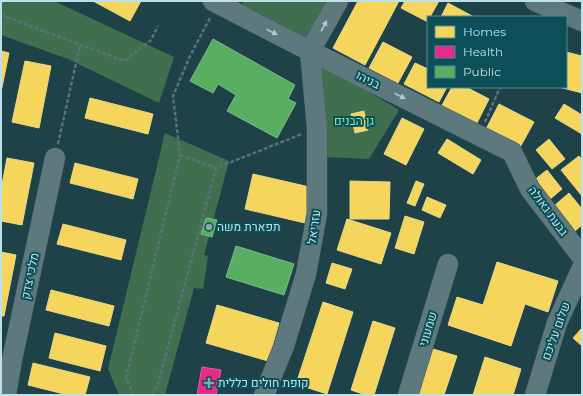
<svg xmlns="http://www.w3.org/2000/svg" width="583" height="396" font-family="Montserrat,Heebo,sans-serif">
<rect width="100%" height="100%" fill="#1e4248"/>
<g fill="#406f4f">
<path d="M1,1H54L174,57L159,103L68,59L1,35Z"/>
<path d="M244,1H338L310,51L237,14Z"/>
<path d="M315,59L399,110L369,159L323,157Z"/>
<path d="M165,133L229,161L204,255L208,256L203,289L194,288L165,395H119L108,369Z"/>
</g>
<g fill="#f6d55c" stroke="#e5d986">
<path d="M93,1H141L130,21Z"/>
<path d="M358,1H399L365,65L333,48Z"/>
<path d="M405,1H439L430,17H428V22L401,8Z"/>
<path d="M448,3L474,17H441Z"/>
<path d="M383,42L412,57L398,83L369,68Z"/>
<path d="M1,51L9,53L1,92Z"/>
<path d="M566,52L582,56V93L559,87H566Z"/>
<path d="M25,61L51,66L39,128L12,122Z"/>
<path d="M415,63L428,69V87H447L439,102L404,84Z"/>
<path d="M452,87H466L489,99L476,125L441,107Z"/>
<path d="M90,98L153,114L148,134L85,118Z"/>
<path d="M499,104L534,122L518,151L484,133Z"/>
<path d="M564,104L582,115V134L555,118Z"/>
<path d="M364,111L368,130L355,133L351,114Z"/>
<path d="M402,118L424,129L406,165L384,154Z"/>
<path d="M447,139L481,160L473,174L438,153Z"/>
<path d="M549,139L565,159L552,169L536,150Z"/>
<path d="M579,156L582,160V196L561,170Z"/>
<path d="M7,158L34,163L22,225L1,221V190Z"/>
<path d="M75,163L138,179L133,199L70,183Z"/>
<path d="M547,170L562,189L549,200L533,181Z"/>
<path d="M253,174L314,188L305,223L245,209Z"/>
<path d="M350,181L390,182L389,219H350Z"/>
<path d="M416,181L424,184L415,206L407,203Z"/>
<path d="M569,193L582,209V225L575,231L554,206Z"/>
<path d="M427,197L446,205L440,218L422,210Z"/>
<path d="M405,216L424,222L414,254L395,248Z"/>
<path d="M347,219L391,233L381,264L337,250Z"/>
<path d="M63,224L126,240L121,260L57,244Z"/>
<path d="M1,252L16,255L4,316H1Z"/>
<path d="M497,262L558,281L548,312L525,304L511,346L448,325L457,297L483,305Z"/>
<path d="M332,263L352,269L345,289L326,283Z"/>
<path d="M51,290L114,306L109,326L46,310Z"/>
<path d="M323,302L353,312L327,394L296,384Z"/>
<path d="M217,305L279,323L268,361L206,343Z"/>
<path d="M373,321L395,328L374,395H366L351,390Z"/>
<path d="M582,328V346L573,338Z"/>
<path d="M55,333L106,346L100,371L49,358Z"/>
<path d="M433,349L457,356L444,395H418Z"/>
<path d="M485,357L521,369L513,395H473Z"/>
<path d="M33,363L90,377L85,395H68L28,385Z"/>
</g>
<path fill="#e7298a" stroke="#da60a6" d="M202,367L221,370L216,395H197Z"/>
<g fill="#5aae61" stroke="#77bd8a">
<path d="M213,39L295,85L288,99L296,103L277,138L227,111L236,95L218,84L213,93L190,81Z"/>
<path d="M206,218L217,220L212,237L201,234Z"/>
<path d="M236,246L294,264L284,295L226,277Z"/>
</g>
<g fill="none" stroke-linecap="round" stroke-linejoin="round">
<g stroke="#415d61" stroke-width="21">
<g id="minor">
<path d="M213,1L310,51L512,152L530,189L582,257"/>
<path d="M535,1L582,21"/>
<path d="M6,395L12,360L55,158"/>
<path d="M264,395L284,346L306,274L317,214V128L310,51L338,1"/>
<path d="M408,395L448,264"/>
<path d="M535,395L557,323L582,268"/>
</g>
</g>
<g stroke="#587277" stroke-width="2.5" stroke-dasharray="4 2" stroke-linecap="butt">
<path d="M1,15L124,61L151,40L158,26"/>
<path d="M485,122L500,87"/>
<path d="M58,144L80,45"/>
<path d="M180,155L216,168"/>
<path d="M134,395L126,378L180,155L173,96L190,56L210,18"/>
<path d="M151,395L158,384L216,168L302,134"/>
</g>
<use href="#minor" stroke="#5d797e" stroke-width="20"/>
</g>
<defs><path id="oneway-solid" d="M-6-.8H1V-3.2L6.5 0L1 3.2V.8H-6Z"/></defs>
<g fill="#a9ccd3">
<use href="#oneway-solid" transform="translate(324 26) rotate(-61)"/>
<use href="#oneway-solid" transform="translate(272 32) rotate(27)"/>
<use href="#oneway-solid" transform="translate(400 96) rotate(27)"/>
</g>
<g fill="#85a9b0" stroke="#0d4f59" stroke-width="1.5">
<circle cx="209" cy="227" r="4"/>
<path d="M207 377h4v4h4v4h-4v4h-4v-4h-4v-4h4z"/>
</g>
<g text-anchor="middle" stroke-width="4" stroke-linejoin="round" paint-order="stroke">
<g font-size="12" fill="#bce1e8" stroke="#0d4f59">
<text transform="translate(368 80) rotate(27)" y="4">בניהו</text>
<text transform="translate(548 211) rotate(54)" y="4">גבעת גאולה</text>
<text transform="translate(314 227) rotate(-82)" y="4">עזריאל</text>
<text transform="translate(30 276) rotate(-78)" y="4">מלכי צדק</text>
<text transform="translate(428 329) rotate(-73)" y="4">שמעוני</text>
<text transform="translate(556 331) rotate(-70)" y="4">שלום עליכם</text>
</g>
<g font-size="12" fill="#87e79e" stroke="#0d4f59">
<text x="354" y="125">גן הבנים</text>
</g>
<g font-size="12" fill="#bce1e8" stroke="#0d4f59" text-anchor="start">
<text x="217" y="231">תפארת משה</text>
<text x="218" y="387">קופת חולים כללית</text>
</g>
</g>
<rect width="583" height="396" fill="none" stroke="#bce1e8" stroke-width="4"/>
<rect x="427" y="16" width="140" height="72" fill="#0d4f59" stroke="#538992"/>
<rect x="435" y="26" width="20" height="12" fill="#f6d55c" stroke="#538992"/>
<text x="463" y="36" font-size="12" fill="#bce1e8">Homes</text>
<rect x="435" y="46" width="20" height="12" fill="#e7298a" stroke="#538992"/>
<text x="463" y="56" font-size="12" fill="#bce1e8">Health</text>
<rect x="435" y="66" width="20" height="12" fill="#5aae61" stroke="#538992"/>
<text x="463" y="76" font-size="12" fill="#bce1e8">Public</text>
</svg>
